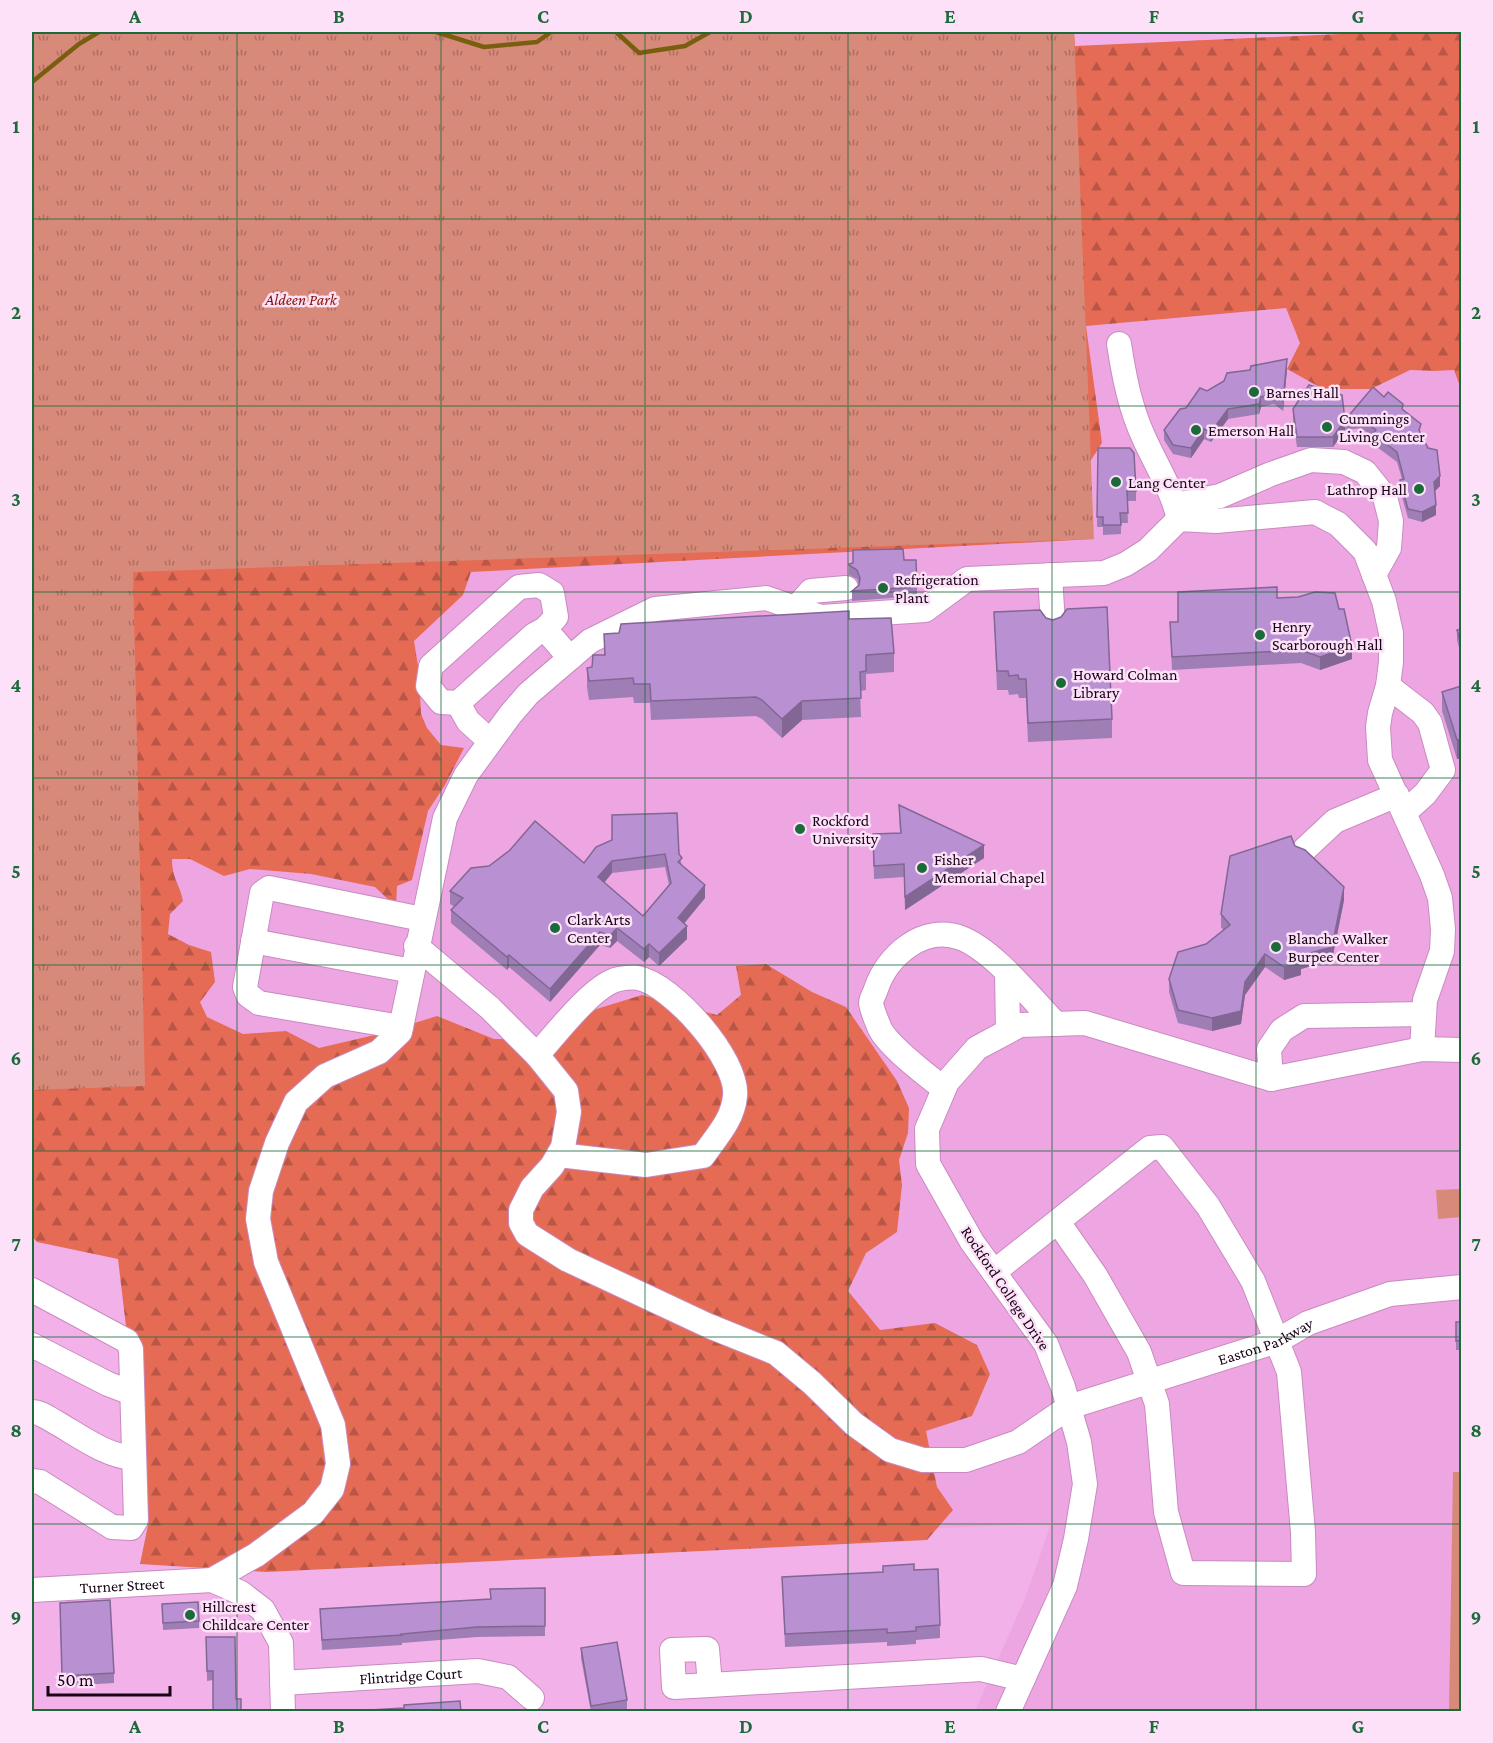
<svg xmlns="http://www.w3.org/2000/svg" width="1493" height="1743" font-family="'Crimson Pro',serif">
<defs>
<pattern id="forest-firs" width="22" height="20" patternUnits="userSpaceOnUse" patternTransform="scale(1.5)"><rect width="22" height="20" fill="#e56b55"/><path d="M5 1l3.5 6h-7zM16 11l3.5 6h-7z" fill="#b95645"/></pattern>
<pattern id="park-tufts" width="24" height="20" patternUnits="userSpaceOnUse" patternTransform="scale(1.5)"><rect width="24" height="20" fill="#d88a7a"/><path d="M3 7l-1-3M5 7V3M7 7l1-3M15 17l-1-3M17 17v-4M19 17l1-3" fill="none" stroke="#ae6f63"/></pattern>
</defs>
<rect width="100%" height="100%" fill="#f2b2e9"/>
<path fill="#eda6e2" d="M1075,46L1461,47V1711H975L1026,1596L1051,1523L176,1564L133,572L1094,538Z"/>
<path fill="url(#forest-firs)" d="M230,32H1074L1075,46L1385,32H1461V389L1454,370L1434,371L1410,370L1371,389H1323L1287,369L1300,343L1286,308L1086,326L1102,443L1078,480L1085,524L1094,539L471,572L463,595L414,641L419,672L421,714L427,728L441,745L464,748L445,785L428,811L412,880L397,886L396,907L375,887L311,874L250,869L224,876L190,859H172C172,879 180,884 183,901L170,914L168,934L189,945L211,952L215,982L200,1002L207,1017L243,1034L286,1031L319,1048L383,1033L437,1016L494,1039H539L590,1011L642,995L717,1015L741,995L736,966L766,964L812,992L846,1007L897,1081L909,1108L908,1133L899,1160L902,1185L897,1232L866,1253L848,1291L880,1330L935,1323L977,1345L990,1374L972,1416L926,1431L937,1487L953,1510L927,1540L266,1572L140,1564L149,1520L118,1259L37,1242L32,1236V186Z"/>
<path fill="url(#park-tufts)" d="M32,32H1074L1094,539L133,572L145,1086L32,1090Z"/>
<g fill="#d88a7a">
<path d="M1461,1189V1217L1438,1219L1436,1190Z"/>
<path d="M1453,1472H1462L1461,1712L1449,1711Z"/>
</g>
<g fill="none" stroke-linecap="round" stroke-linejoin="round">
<g stroke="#7a5e0f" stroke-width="4.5">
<path d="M436,32L484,47L537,42L551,32"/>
<path d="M616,32L639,53L685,46L710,32"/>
<path d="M32,82L79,44L99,32"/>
</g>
<g stroke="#c98ac0" stroke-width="26">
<g id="minor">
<path d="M1119,344C1124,376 1130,408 1144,438C1156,465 1172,489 1179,519"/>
<path d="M1176,505L1220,496L1271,474L1311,460L1344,462L1365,472L1385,497L1391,521L1389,548L1374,575"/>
<path d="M1050,575L1053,625"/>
<path d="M796,608L811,591L846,588"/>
<path d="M1388,686L1423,713L1430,723L1443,770L1425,794L1405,812"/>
<path d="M458,703L441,702L428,686L431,666L519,587L539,585L552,593L556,617L545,629"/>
<path d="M490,741L468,721L458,703L534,635L545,629L570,658"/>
<path d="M1305,849L1335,821L1397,795"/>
<path d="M253,941L412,971"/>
<path id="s1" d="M416,946L490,1008L537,1055L566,1091L569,1112L563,1147L552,1166L532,1188L521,1210V1223L527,1234L568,1260L709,1326L776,1353L812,1383L854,1424L890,1450L923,1460H966L1018,1442L1069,1407L1277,1341L1308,1323L1390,1294L1462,1287"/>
<path d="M1007,972L1008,1031"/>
<path d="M401,1027L259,1003L248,995L245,987L262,893L269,888L422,919"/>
<path d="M537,1055C556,1034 590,989 615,980C621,978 632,977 638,978C672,984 739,1060 735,1096C733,1120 716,1137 703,1156L646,1165L559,1155"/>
<path d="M1271,1079L1269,1049L1282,1030L1304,1016L1424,1014"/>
<path d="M944,1089C927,1075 889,1047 880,1029C877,1022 872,1010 871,1003C871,999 875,993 876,989C887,956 923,924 961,938C993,950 1031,998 1056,1024"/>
<path d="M994,1272L1150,1148L1162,1147L1208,1206L1253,1281L1289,1372L1303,1532L1304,1574L1183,1573L1166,1512L1157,1404L1139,1352L1095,1275L1058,1222"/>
<path d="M32,1290L127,1341L131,1349L136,1520L131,1528L112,1527L40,1482L32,1481"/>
<path d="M32,1345L108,1384L132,1393"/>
<path d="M32,1412C41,1412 49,1419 57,1423C81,1437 106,1456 134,1458"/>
<path d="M212,1580L256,1555L313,1513L332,1489L338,1464L333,1425L266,1262L258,1219L261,1191L277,1143L296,1102L325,1076L379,1052L400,1032L445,818L466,775L510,715L528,694L590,641L655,609L766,598L821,617L925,610L967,579L1104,573L1126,564L1148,550L1179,519L1216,521L1315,512L1338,524L1365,551L1384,601L1391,633V662L1388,686L1380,713L1378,727L1380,760L1432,875L1440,898L1443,929L1442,951L1425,1000L1422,1049"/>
<path id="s2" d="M32,1590L212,1580L241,1593L263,1610L281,1643L283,1712"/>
<path id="s3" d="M282,1683L478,1671L508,1677L532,1698"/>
<path d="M710,1685L707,1649L672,1650L674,1687L710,1685L981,1669L1023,1679"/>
<path d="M1008,1712L1065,1586L1076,1539L1085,1484L1079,1442L1063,1387L1046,1344L972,1242L928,1164L927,1129L947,1082L977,1048L1020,1025L1085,1023L1271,1079L1422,1049L1462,1050"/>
</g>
</g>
<use href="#minor" stroke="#fff" stroke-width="24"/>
</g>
<g fill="#9f7db5" fill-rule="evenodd">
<path d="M1287,369L1283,411L1274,404L1261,407L1259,414L1228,419L1211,442L1204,439L1191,458L1173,454L1164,440V430L1186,408L1207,391L1224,381Z"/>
<path d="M1384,397L1403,409L1421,434L1440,486L1435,491L1436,515L1422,522L1408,518L1400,490V480L1402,479L1397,462L1373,444V437L1361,428L1345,430V420Z"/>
<path d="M1293,409L1345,430L1333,447H1297L1293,418Z"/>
<path d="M1098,448L1136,491V501H1127L1128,523H1121V534L1103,535V527H1097Z"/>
<path d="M904,560L917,587V596L852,601V591L859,585V584L857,579L849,575V564Z"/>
<path d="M1277,598L1352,659L1320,670L1301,663L1172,670L1170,622H1178Z"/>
<path d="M994,612L1046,618L1112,719V738L1028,742L1026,698H1019L1018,694L1009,695L1008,690H997Z"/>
<path d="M849,619L894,653V672L866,674V690L860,691L861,717L802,720L782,738L762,719L756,716L651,720L650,703H634L633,697L589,700L587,687V668L592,667L604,655V634Z"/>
<path d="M1461,629V655L1457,640V630Z"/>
<path d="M1461,686V758L1457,759L1442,711V692Z"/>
<path d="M899,805L984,858L905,910L904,877L874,879L873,834L900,833Z"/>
<path d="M1295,846L1344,900L1332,960L1301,969V975L1284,980L1265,967L1245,995L1241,1024L1212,1031L1178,1023L1169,992V979L1206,944L1223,930L1221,927V914Z"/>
<path d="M596,847L679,854L682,866L705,898L684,923L687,939L659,966L649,957L644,962L617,941L610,948L600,945L550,1002L509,967L507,970L451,923V910L455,907L450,904V891L584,863ZM665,867L669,885L643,916L604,883L612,873Z"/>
<rect x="1456" y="1322" width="5" height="28"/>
<path d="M914,1570L940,1625V1638L916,1640V1644L887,1646V1642L785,1647L782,1577L883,1573Z"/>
<path d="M545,1588V1636L477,1637L402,1643V1645L322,1650L320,1609L491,1599Z"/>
<path d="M162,1604L199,1621V1628L163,1630Z"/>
<path d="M60,1613L114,1673V1683L62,1686Z"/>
<path d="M206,1637L236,1699L241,1712L213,1680L207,1681Z"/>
<path d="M581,1648L627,1700V1710L616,1712H591L581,1658Z"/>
</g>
<g fill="#826694">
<path d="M1287,359V369L1283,411V401Z"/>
<path d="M1261,397V407L1259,414V404Z"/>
<path d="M1228,409V419L1211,442V432Z"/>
<path d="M1345,420V430L1333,447V437Z"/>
<path d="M1204,429V439L1191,458V448Z"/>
<path d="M1440,476V486L1434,492V482Z"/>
<path d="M1436,505V515L1422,522V512Z"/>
<path d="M1352,646V659L1320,670V657Z"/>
<path d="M802,701V720L782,738V719Z"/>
<path d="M1461,739V758L1457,759V740Z"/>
<path d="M984,845V858L905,910V897Z"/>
<path d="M612,861V873L598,890V877Z"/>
<path d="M705,885V898L678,931V918Z"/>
<path d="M1344,887V900L1332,960L1301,969V975L1284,980V967L1299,956Z"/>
<path d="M687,926V939L659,966V953Z"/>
<path d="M617,928V941L610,948V936Z"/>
<path d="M600,932V945L550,1002V989Z"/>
<path d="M649,944V957L644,962V949Z"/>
<path d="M1265,954V967L1245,995L1241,1024L1212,1031V1018L1245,982Z"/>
<path d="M509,955V967L507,970V957Z"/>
</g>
<g fill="#b991d3" stroke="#826694" stroke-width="1.5" fill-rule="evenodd">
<path d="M1287,359L1283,401L1274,394L1261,397L1259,404L1228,409L1211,432L1204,429L1191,448L1173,445L1164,430L1180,409L1186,408L1200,388L1207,391L1224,381L1227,373L1250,370L1251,366Z"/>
<path d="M1309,385L1342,395L1345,420L1333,437H1297L1293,409Z"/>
<path d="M1373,387L1384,397L1388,392L1403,404L1402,409L1421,424L1419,430L1428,448L1437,450L1440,476L1434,482L1436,505L1422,512L1408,509L1400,480L1404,479L1397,452L1373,434L1376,430L1361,419L1345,420Z"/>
<path d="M1098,448H1130L1134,453L1136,491H1127L1128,513H1120L1121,525H1103V517H1097Z"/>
<path d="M903,549L904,560H916L917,587L852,591L859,585L860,578L857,570L849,565V564L853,563V550Z"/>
<path d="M1277,587V598L1298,597L1315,592L1335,593L1339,609H1344L1352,646L1320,657L1301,650L1172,657L1170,622H1178V592Z"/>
<path d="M1107,607L1112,719L1028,723L1026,679H1019L1018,675L1009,676L1008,671H997L994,612L1040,610L1046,618L1053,620L1061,617L1067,609Z"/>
<path d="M849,611V619L891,618L894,653L866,655V671L860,672L861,698L802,701L782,719L762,700L756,697L651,701L650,684H634L633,678L589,681L587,668L592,667L593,655H605L604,634L619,633L621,624Z"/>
<path d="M1461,629V645L1457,630Z"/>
<path d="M1461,686V739L1457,740L1442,692Z"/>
<path d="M899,805L984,845L905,897L904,864L874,866L873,834L901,833Z"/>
<path d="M677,813L679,854L682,858L678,862L705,885L678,918L687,926L659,953L649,944L644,949L617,928L610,936L600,932L550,989L509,955L507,957L451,910L463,898L450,891L471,868L489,866L510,850L535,821L584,863L596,847L612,840V815ZM665,854L671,883L643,916L598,877L612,861Z"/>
<path d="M1291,836L1295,846L1305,850L1344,887L1332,947L1299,956L1301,962L1284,967L1265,954L1245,982L1241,1011L1212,1018L1178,1010L1169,979L1178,952L1206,944L1230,925L1221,914L1230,856Z"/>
<path d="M1456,1322H1461V1340L1456,1341Z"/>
<path d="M914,1564V1570L938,1569L940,1625L916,1627V1631L887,1633V1629L785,1634L782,1577L883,1572V1566Z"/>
<path d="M545,1588V1626L477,1627L401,1634L402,1635L322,1640L320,1609L491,1599L490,1589Z"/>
<path d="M110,1600L114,1673L62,1676L60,1603Z"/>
<path d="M198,1602L199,1621L163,1623L162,1604Z"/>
<path d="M206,1637H235L236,1699H241V1712H213V1671H207Z"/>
<path d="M617,1642L627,1700L591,1706L581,1648Z"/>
<path d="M460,1701L461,1712H335L404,1708V1705Z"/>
</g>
<path fill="none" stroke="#1c6a3a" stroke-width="1.5" stroke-opacity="0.55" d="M237,32V1712M441,32V1712M645,32V1712M848,32V1712M1052,32V1712M1256,32V1712M32,219H1462M32,406H1462M32,592H1462M32,778H1462M32,965H1462M32,1151H1462M32,1337H1462M32,1524H1462"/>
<g fill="#1c6a3a" stroke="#fce1f8" stroke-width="2">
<circle cx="1254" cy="392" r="6"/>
<circle cx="1327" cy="427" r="6"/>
<circle cx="1196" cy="430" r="6"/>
<circle cx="1116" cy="482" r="6"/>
<circle cx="1419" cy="489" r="6"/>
<circle cx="883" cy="588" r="6"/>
<circle cx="1260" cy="635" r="6"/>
<circle cx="1061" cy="683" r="6"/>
<circle cx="800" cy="829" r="6"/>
<circle cx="922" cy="868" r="6"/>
<circle cx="555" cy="928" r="6"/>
<circle cx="1276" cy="947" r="6"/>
<circle cx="190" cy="1615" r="6"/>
</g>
<g text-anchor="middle" stroke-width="5" stroke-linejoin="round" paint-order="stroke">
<g font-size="16" font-style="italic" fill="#861503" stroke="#fce1f8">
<text x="301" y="305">Aldeen Park</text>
</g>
<g font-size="16" fill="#170315" stroke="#fce1f8" text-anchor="start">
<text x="1266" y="398">Barnes Hall</text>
<text x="1339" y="424">Cummings<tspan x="1339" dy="18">Living Center</tspan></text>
<text x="1208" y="436">Emerson Hall</text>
<text x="1128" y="488">Lang Center</text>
<text x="1407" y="495" text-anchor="end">Lathrop Hall</text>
<text x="895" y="585">Refrigeration<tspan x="895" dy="18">Plant</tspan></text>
<text x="1272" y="632">Henry<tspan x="1272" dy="18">Scarborough Hall</tspan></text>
<text x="1073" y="680">Howard Colman<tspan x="1073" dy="18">Library</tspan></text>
<text x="812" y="826">Rockford<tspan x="812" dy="18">University</tspan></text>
<text x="934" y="865">Fisher<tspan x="934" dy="18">Memorial Chapel</tspan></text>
<text x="567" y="925">Clark Arts<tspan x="567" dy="18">Center</tspan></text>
<text x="1288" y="944">Blanche Walker<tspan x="1288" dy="18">Burpee Center</tspan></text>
<text x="202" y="1612">Hillcrest<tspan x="202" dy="18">Childcare Center</tspan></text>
</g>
<g font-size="16" fill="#170315" stroke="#fce1f8">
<text transform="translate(1006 1288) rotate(56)" y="6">Rockford College Drive</text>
<text dy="6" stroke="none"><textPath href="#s1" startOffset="1196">Easton Parkway</textPath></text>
<text dy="6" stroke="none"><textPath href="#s2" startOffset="90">Turner Street</textPath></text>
<text dy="6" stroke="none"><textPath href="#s3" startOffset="129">Flintridge Court</textPath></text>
</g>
</g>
<rect width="1493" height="1743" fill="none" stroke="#fce1f8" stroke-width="66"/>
<path d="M48 1686v9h122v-9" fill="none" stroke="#170315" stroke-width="3"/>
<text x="57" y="1686" font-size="18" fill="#170315" stroke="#fce1f8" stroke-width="4.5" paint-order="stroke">50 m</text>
<rect x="33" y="33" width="1427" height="1677" fill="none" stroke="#1c6a3a" stroke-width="2"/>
<g font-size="20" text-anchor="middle" font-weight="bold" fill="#1c6a3a">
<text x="135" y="23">A</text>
<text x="339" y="23">B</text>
<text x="543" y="23">C</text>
<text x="746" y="23">D</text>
<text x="950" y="23">E</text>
<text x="1154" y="23">F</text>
<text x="1358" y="23">G</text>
<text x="16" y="133">1</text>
<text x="1476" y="133">1</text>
<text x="16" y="319">2</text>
<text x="1476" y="319">2</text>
<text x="16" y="506">3</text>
<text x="1476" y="506">3</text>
<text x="16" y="692">4</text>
<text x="1476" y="692">4</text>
<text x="16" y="878">5</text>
<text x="1476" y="878">5</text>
<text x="16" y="1065">6</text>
<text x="1476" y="1065">6</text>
<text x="16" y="1251">7</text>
<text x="1476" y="1251">7</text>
<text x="16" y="1437">8</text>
<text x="1476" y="1437">8</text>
<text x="16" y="1624">9</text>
<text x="1476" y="1624">9</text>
<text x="135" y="1733">A</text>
<text x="339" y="1733">B</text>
<text x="543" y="1733">C</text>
<text x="746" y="1733">D</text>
<text x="950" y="1733">E</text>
<text x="1154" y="1733">F</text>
<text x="1358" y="1733">G</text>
</g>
</svg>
